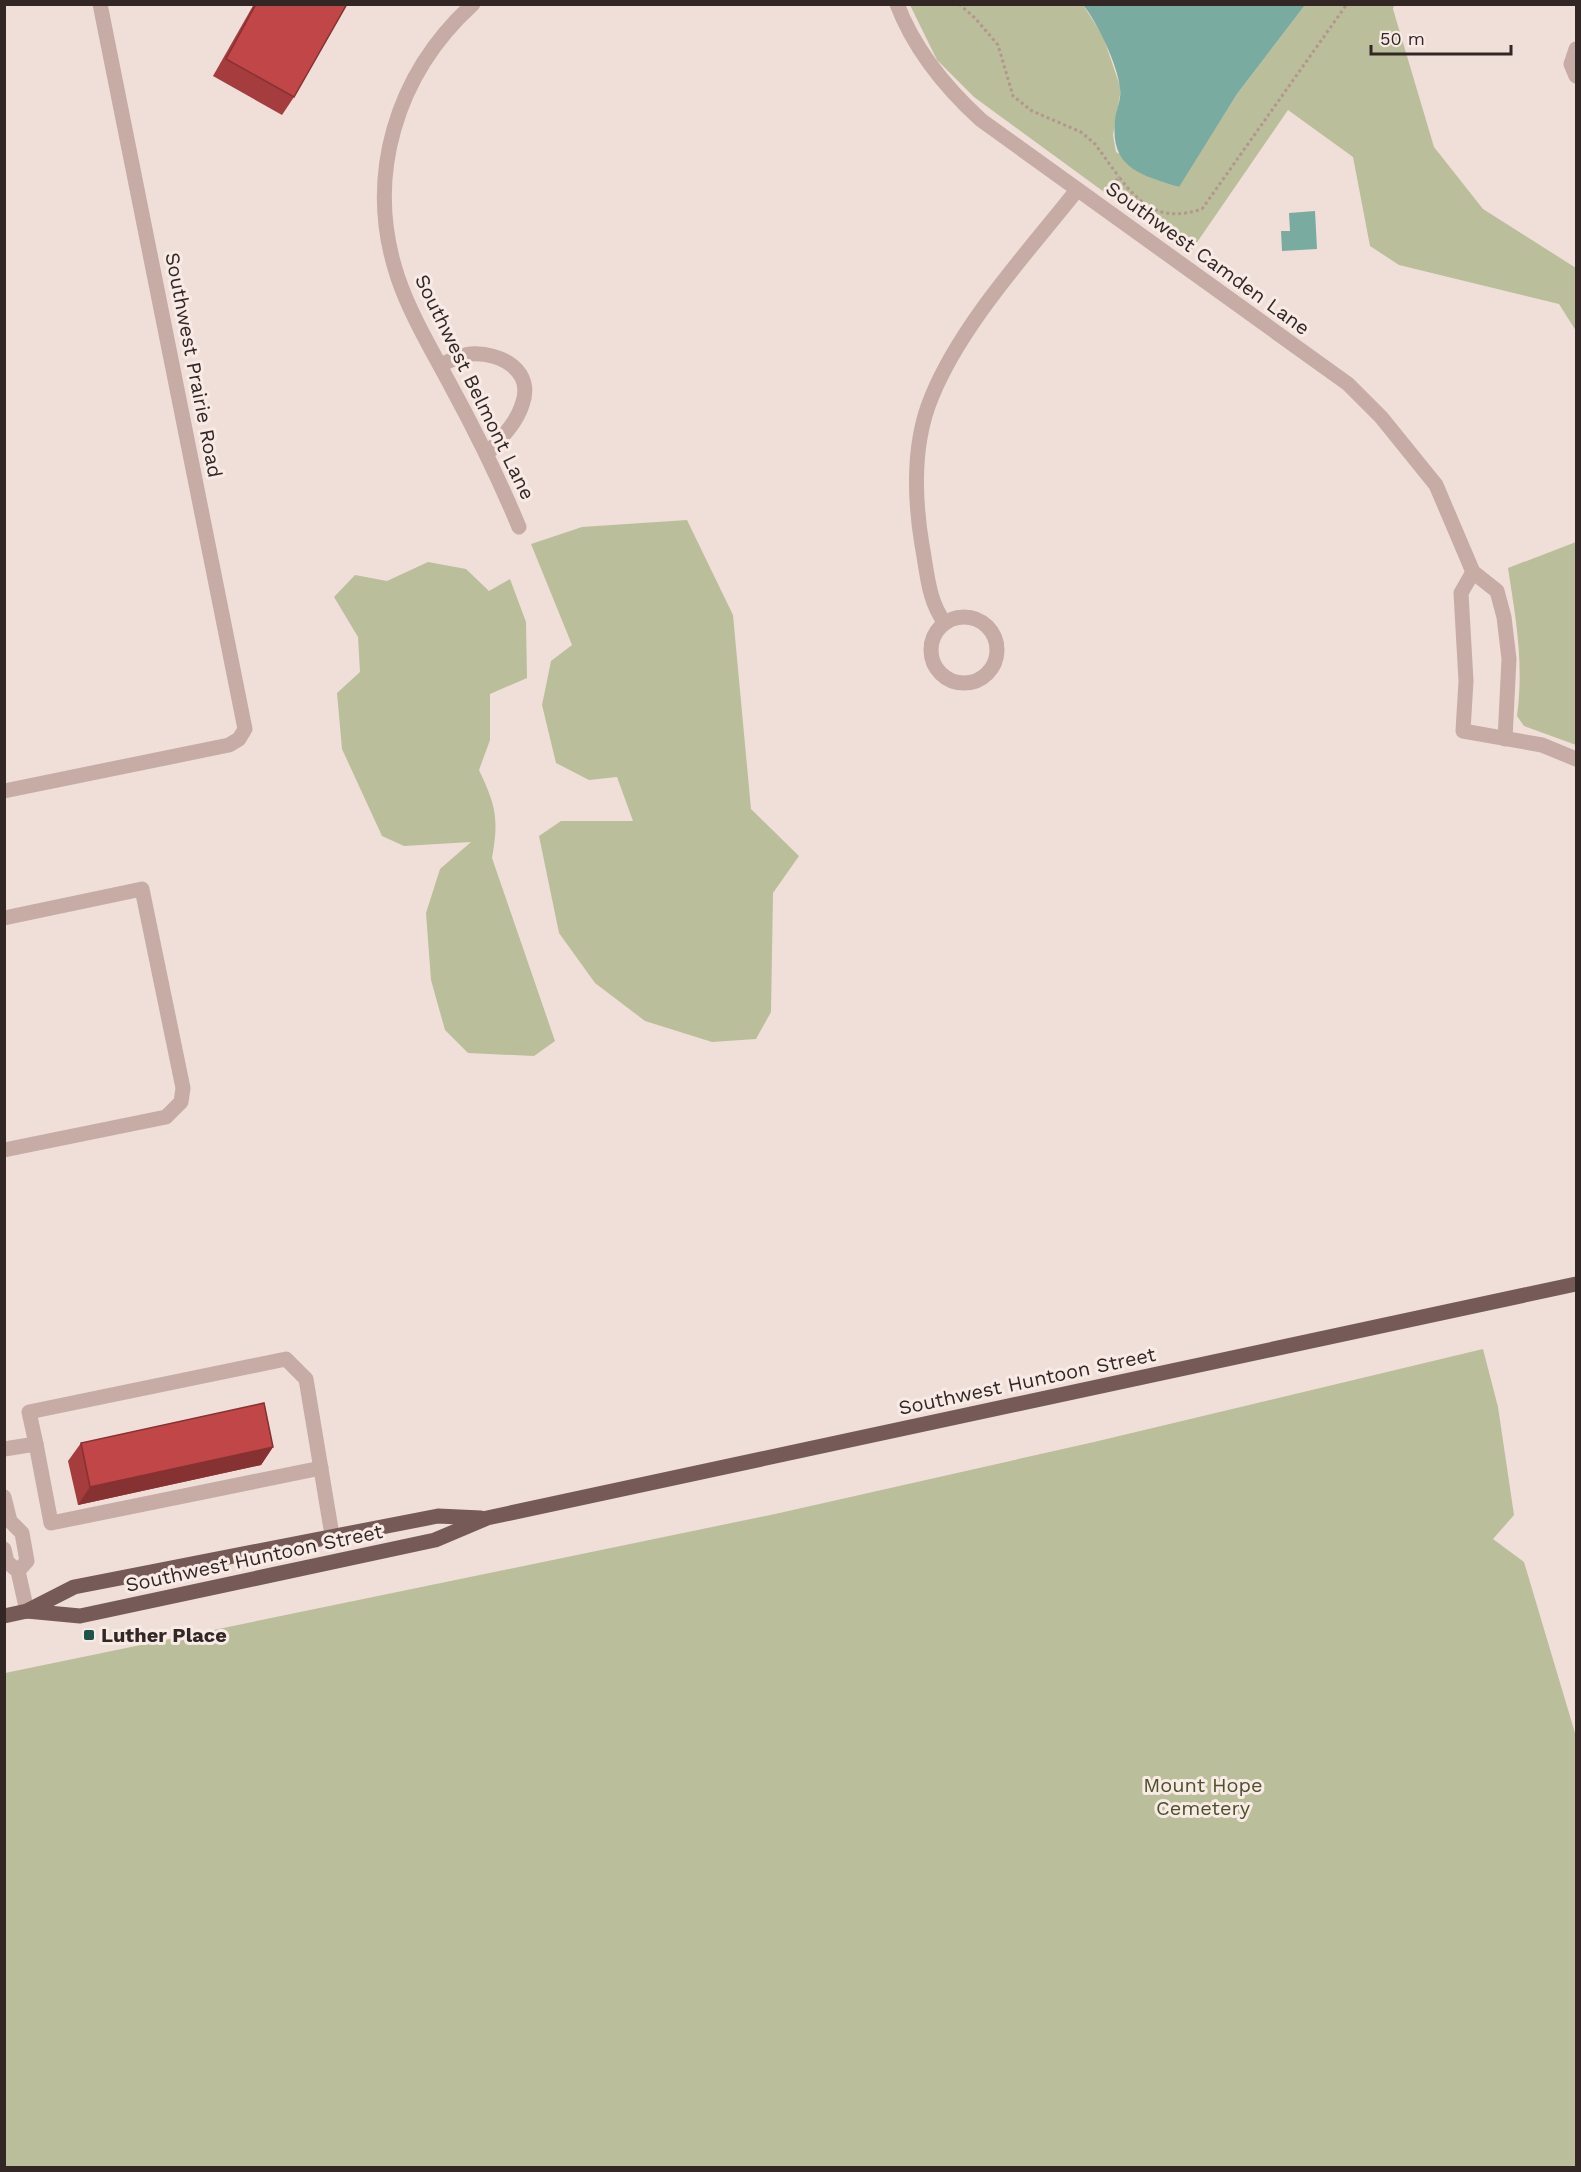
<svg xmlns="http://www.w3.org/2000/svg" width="1581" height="2172" font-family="'Work Sans',sans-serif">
<rect width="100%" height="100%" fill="#f0dfd9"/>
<g fill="#bbbe9a">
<path d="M910,5H1083L1103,36L1121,89L1113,135L1116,152L1178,187L1237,94L1305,5H1394L1393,9L1434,147L1483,209L1576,268V331L1559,304L1399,265L1370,246L1353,157L1288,110L1189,254L974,97L937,60Z"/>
<path d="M687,520L733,615L751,809L799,856L773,893L771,1012L756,1039L712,1042L645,1021L595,983L559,933L539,836L561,821H633L617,777L589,780L556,763L542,705L551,661L572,645L531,544L582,527Z"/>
<path d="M1576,542V745L1524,726L1517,716C1524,663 1516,620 1508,568Z"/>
<path d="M428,562L466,569L489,591L510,579L526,622L527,678L490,694V740L479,770C496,806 499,818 492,858L555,1041L534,1056L468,1053L445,1030L431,980L426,913L440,869L471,842L404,846L382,836L342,749L337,693L360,672L358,637L334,597L355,575L387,581Z"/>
<path d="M1483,1349L1498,1407L1514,1515L1493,1539L1524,1562L1575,1733L1576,2167H5V1673L775,1514L1094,1442Z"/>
</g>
<g fill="#79aba1">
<path d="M1083,5H1305L1237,94L1179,187C1139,174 1110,168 1115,120C1116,110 1122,98 1120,88C1118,66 1097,21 1083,5Z"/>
<path d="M1315,211L1317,249L1282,251L1281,231H1290L1289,213Z"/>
</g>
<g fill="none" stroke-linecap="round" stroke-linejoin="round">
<g stroke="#b39690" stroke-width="3" stroke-dasharray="3 3" stroke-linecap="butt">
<path d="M959,4L975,18L998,45L1013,96L1032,111L1081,132L1095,144L1119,177"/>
<path d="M1109,191L1119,177C1143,208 1163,222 1202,209L1347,4"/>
</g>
<g stroke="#c7aca5" stroke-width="15">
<path d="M473,4C396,74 364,177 398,278C411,316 433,352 452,388C477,434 499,479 519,527"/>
<path d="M897,4C914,49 946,88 981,120L1348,384L1381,417L1436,485L1473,572L1497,591L1504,617L1509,659L1505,739"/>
<path d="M1576,49L1571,64L1576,76"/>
<path d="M440,365C450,361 460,355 471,354C501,352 535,371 522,405C516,424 500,439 487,454"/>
<path d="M1473,572L1461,593L1466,681L1463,731L1542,745L1576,759"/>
<circle cx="964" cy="650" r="33"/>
<path d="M945,623C928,601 927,571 922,545C914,496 912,443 932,396C962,323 1028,252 1077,190"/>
<path d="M4,791L229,745L239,739L245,729L100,4"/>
<path d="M4,918L142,889L183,1088L181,1102L166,1117L4,1150"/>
<path d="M36,1444L51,1523L321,1468"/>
<path d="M4,1449L36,1444L29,1412L286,1359L306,1379L332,1535"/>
<path d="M4,1497L10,1521L22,1533L27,1561L18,1571"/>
<path d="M4,1549L7,1562L18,1571L27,1611"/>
</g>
<g stroke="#755a58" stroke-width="15">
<path d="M27,1611L80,1616L435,1540L487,1518L1576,1284"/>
<path d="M4,1616L27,1611L74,1587L438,1516L481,1518"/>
</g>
</g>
<g fill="#a53c3e">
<path d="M254,4H347L294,97L282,115L213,76Z"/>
<path d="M81,1443L273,1447L261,1465L78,1505L68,1461Z"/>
</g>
<path fill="#863132" d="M273,1447L261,1465L78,1505L90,1487Z"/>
<g fill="#c04648" stroke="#863132" stroke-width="1.5">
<path d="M256,4H347L294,97L226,59Z"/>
<path d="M264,1403L273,1447L90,1487L81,1443Z"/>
</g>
<rect fill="#1e5349" stroke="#f8eae5" stroke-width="2" x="83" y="1629" width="12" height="12" rx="3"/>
<g text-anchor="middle" stroke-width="6" stroke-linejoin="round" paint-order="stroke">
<g font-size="20" fill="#332726" stroke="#f8eae5">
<text transform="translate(1208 258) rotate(36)" y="7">Southwest Camden Lane</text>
<text transform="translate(194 365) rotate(79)" y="7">Southwest Prairie Road</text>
<text transform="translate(475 387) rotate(64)" y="7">Southwest Belmont Lane</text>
<text transform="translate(1027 1381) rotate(-12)" y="7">Southwest Huntoon Street</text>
<text transform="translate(254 1558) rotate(-12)" y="7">Southwest Huntoon Street</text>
</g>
<g font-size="20" font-weight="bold" fill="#332726" stroke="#f8eae5" text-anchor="start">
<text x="101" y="1642">Luther Place</text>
</g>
<g font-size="20" fill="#4c502b" stroke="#f8eae5">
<text x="1203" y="1792">Mount Hope<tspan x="1203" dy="23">Cemetery</tspan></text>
</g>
</g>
<rect width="1581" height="2172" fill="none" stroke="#332726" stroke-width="12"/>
<path d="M1371 45v9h140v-9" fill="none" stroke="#332726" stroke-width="3"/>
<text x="1380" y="45" font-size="18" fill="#332726" stroke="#f8eae5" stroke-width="4.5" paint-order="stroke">50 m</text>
</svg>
